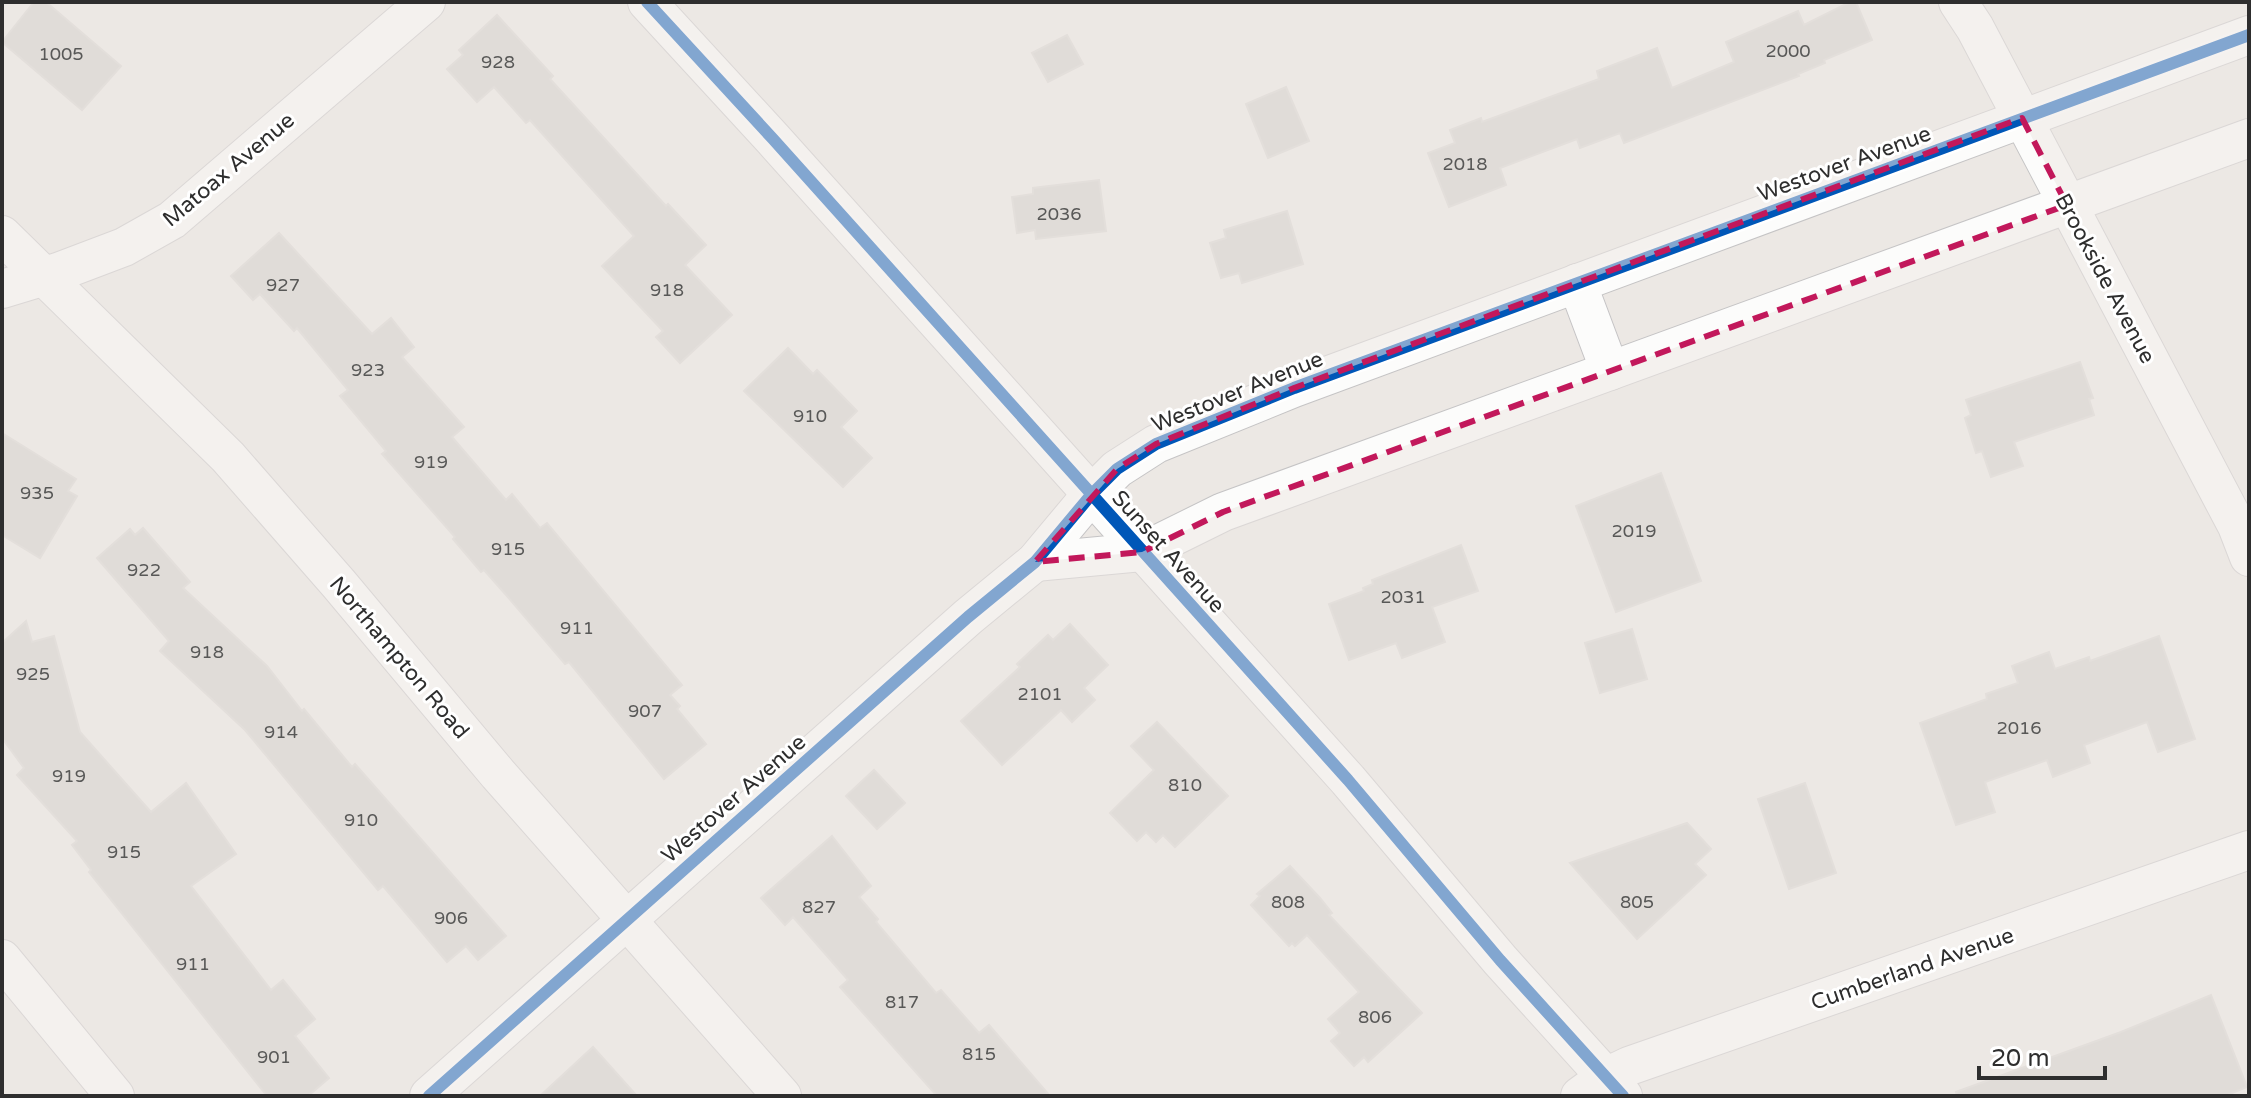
<svg xmlns="http://www.w3.org/2000/svg" width="2251" height="1098" font-family="'Varela Round',sans-serif">
<rect width="100%" height="100%" fill="#ece8e4"/>
<g fill="#d1cecb" stroke="#d7d4d0" stroke-width="2">
<path d="M34,2H46L121,66L82,110L2,42Z"/>
<path d="M1850,2H1856L1872,40L1824,60L1825,63L1798,74L1799,76L1624,143L1620,133L1580,148L1577,139L1500,168L1506,185L1449,207L1428,153L1455,143L1450,130L1481,118L1482,122L1599,79L1597,71L1657,48L1672,88L1734,62L1726,42L1798,11L1804,25Z"/>
<path d="M497,15L553,76L550,79L666,206L668,204L706,245L685,265L732,315L680,363L656,337L663,331L602,266L634,236L530,120L526,123L494,87L477,102L447,69L463,55L459,50Z"/>
<path d="M1067,35L1083,64L1048,82L1032,53Z"/>
<path d="M1286,87L1309,141L1268,158L1246,104Z"/>
<path d="M1099,180L1106,231L1036,239L1035,230L1017,233L1012,197L1033,194V188Z"/>
<path d="M1287,211L1303,264L1242,283L1239,273L1221,278L1210,243L1226,238L1224,230Z"/>
<path d="M279,233L372,334L391,318L414,347L402,357L464,427L452,437L506,500L512,494L540,528L547,523L682,685L670,695L680,706L677,709L706,744L664,779L569,662L565,664L507,596L484,570L481,572L453,539L455,537L382,454L386,451L340,396L348,390L297,328L294,331L260,294L253,300L231,276Z"/>
<path d="M788,348L813,374L817,370L857,411L841,427L872,458L843,487L744,391Z"/>
<path d="M2080,362L2093,398L2089,399L2094,415L2014,442L2023,466L1991,477L1982,451L1976,453L1965,418L1971,415L1966,400Z"/>
<path d="M2,433L76,479L68,491L77,496L40,558L2,535Z"/>
<path d="M1661,473L1701,581L1616,612L1576,506Z"/>
<path d="M143,528L190,582L183,588L267,666L302,711L304,709L352,767L355,764L506,936L478,960L466,946L447,962L383,886L378,890L245,730L160,651L169,641L97,558L130,529L135,535Z"/>
<path d="M1461,545L1478,591L1432,607L1445,642L1402,658L1396,643L1349,660L1329,604L1364,591L1363,588L1373,584L1372,580Z"/>
<path d="M26,621L32,642L54,636L80,732L151,812L186,783L236,854L191,886L271,990L283,980L315,1019L295,1036L329,1078L308,1096H267L89,872L91,870L72,845L77,841L17,775L24,768L2,738V643Z"/>
<path d="M1070,624L1108,665L1084,688L1095,700L1072,722L1061,710L1002,765L961,721L1020,667L1017,664L1048,635L1053,640Z"/>
<path d="M1632,629L1647,679L1600,693L1585,643Z"/>
<path d="M2159,636L2195,739L2158,752L2147,722L2084,745L2090,763L2053,777L2047,760L1985,782L1995,812L1956,825L1920,723L1987,699L1986,694L2018,683L2012,666L2049,652L2055,669L2089,657L2090,661Z"/>
<path d="M1157,722L1228,796L1175,847L1163,835L1156,842L1146,832L1137,841L1110,813L1154,770L1131,746Z"/>
<path d="M874,770L905,803L877,829L846,796Z"/>
<path d="M1805,783L1836,873L1789,889L1758,799Z"/>
<path d="M1687,823L1711,849L1695,864L1706,875L1637,939L1570,863Z"/>
<path d="M832,836L871,886L859,897L878,919L876,922L936,993L941,990L979,1033L989,1025L1050,1096H937L840,987L848,980L793,917L785,925L761,898Z"/>
<path d="M1290,866L1320,898L1332,913L1329,915L1422,1013L1368,1062L1364,1057L1354,1066L1331,1041L1340,1033L1328,1019L1359,992L1307,935L1295,946L1292,943L1289,946L1251,905L1260,896L1257,894Z"/>
<path d="M2211,995L2247,1087L2225,1096H1957L1956,1092L2121,1032Z"/>
<path d="M593,1047L637,1096H540Z"/>
</g>
<g fill="none" stroke-linecap="round" stroke-linejoin="round">
<g stroke="#c5c4c5" stroke-width="40">
<g id="minor">
<path d="M647,2L773,139L1348,780L1500,960L1623,1096"/>
<path d="M1958,2L1975,28L2237,526L2249,557"/>
<path d="M2,235L228,457L339,584L498,774L782,1096"/>
<path d="M1577,283L1610,371"/>
<path d="M2,289L58,272L124,247L172,220L426,2"/>
<path d="M1035,562L1142,552L1223,512L2249,138"/>
<path d="M2,959L115,1096"/>
<path d="M429,1096L968,617L1035,562L1091,495L1117,469L1156,444L1294,388L2249,35"/>
<path d="M1580,1096L1606,1077L1629,1066L2249,850"/>
</g>
</g>
<use href="#minor" stroke="#fcfcfb" stroke-width="38"/>
<g stroke="#fff" stroke-width="17">
<g id="cycleway">
<path d="M647,2L773,139L1348,780L1500,960L1623,1096"/>
<path d="M429,1096L968,617L1035,562L1091,495L1117,469L1156,444L1294,388L2249,35"/>
</g>
</g>
<use href="#cycleway" stroke="#0057b8" stroke-width="12"/>
</g>
<path d="M0 0H2251V1098H0ZM2022,118L2067,205L1223,512L1142,552L1035,562L1117,469L1156,444L1294,388Z" fill="#ece8e4" fill-opacity=".55" fill-rule="evenodd"/>
<path fill="none" stroke="#c2185b" stroke-width="6" stroke-dasharray="16 10" stroke-linejoin="round" d="M2022,118L2067,205L1223,512L1142,552L1035,562L1117,469L1156,444L1294,388Z"/>
<g text-anchor="middle" stroke-width="6" stroke-linejoin="round" paint-order="stroke">
<g font-size="18" fill="#585857">
<text x="1788" y="57">2000</text>
<text x="61" y="60">1005</text>
<text x="498" y="68">928</text>
<text x="1465" y="170">2018</text>
<text x="1059" y="220">2036</text>
<text x="283" y="291">927</text>
<text x="667" y="296">918</text>
<text x="368" y="376">923</text>
<text x="810" y="422">910</text>
<text x="431" y="468">919</text>
<text x="37" y="499">935</text>
<text x="1634" y="537">2019</text>
<text x="508" y="555">915</text>
<text x="144" y="576">922</text>
<text x="1403" y="603">2031</text>
<text x="577" y="634">911</text>
<text x="207" y="658">918</text>
<text x="33" y="680">925</text>
<text x="1040" y="700">2101</text>
<text x="645" y="717">907</text>
<text x="2019" y="734">2016</text>
<text x="281" y="738">914</text>
<text x="69" y="782">919</text>
<text x="1185" y="791">810</text>
<text x="361" y="826">910</text>
<text x="124" y="858">915</text>
<text x="1288" y="908">808</text>
<text x="1637" y="908">805</text>
<text x="819" y="913">827</text>
<text x="451" y="924">906</text>
<text x="193" y="970">911</text>
<text x="902" y="1008">817</text>
<text x="1375" y="1023">806</text>
<text x="979" y="1060">815</text>
<text x="274" y="1063">901</text>
</g>
<g font-size="22" fill="#2e2e2e" stroke="#fff">
<text transform="translate(1844 163) rotate(-20)" y="8">Westover Avenue</text>
<text transform="translate(228 169) rotate(-40)" y="8">Matoax Avenue</text>
<text transform="translate(2106 278) rotate(62)" y="8">Brookside Avenue</text>
<text transform="translate(1237 391) rotate(-22)" y="8">Westover Avenue</text>
<text transform="translate(1169 551) rotate(48)" y="8">Sunset Avenue</text>
<text transform="translate(400 657) rotate(50)" y="8">Northampton Road</text>
<text transform="translate(733 798) rotate(-41)" y="8">Westover Avenue</text>
<text transform="translate(1912 968) rotate(-19)" y="8">Cumberland Avenue</text>
</g>
</g>
<rect width="2251" height="1098" fill="none" stroke="#2e2e2e" stroke-width="8"/>
<path d="M1979 1066v12h126v-12" fill="none" stroke="#2e2e2e" stroke-width="4"/>
<text x="1991" y="1066" font-size="24" fill="#2e2e2e" stroke="#ffffff" stroke-width="6" paint-order="stroke">20 m</text>
</svg>
